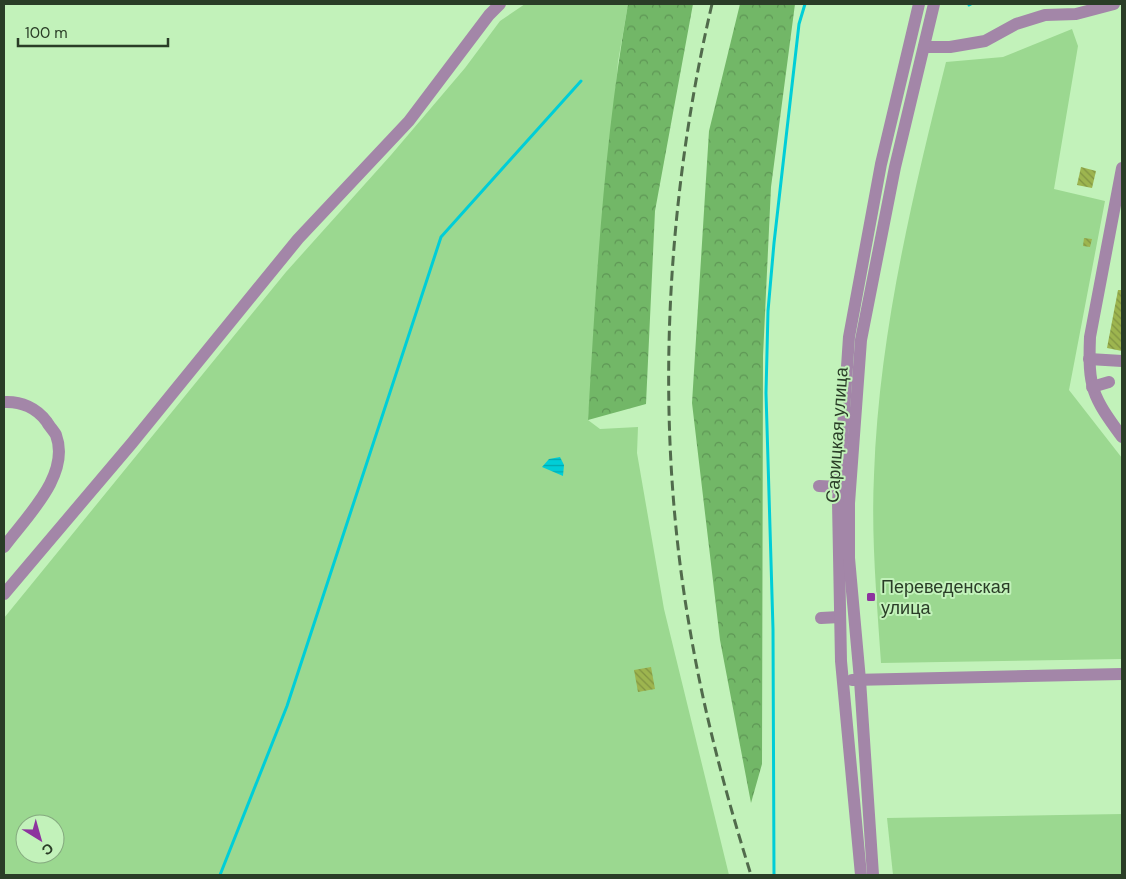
<svg xmlns="http://www.w3.org/2000/svg" width="1126" height="879" font-family="'DM Sans',sans-serif">
<defs>
<pattern id="forest-crowns" width="20" height="18" patternUnits="userSpaceOnUse" patternTransform="scale(1.25)"><rect width="20" height="18" fill="#72b767"/><path d="M2 6a3 3 0 1 1 6 0M12 15a3 3 0 1 1 6 0" fill="none" stroke="#5e9655"/></pattern>
<pattern id="water-rules" width="6" height="5" patternUnits="userSpaceOnUse" patternTransform="scale(1.25)"><rect width="6" height="5" fill="#00ced7"/><path d="M0 2.5h6" fill="none" stroke="#03a8ae"/></pattern>
<pattern id="building-back-hatch" width="6" height="6" patternUnits="userSpaceOnUse" patternTransform="scale(1.25)"><rect width="6" height="6" fill="#9db54f"/><path d="M-1 5l2 2M0 0l6 6M5-1l2 2" fill="none" stroke="#809442"/></pattern>
</defs>
<rect width="100%" height="100%" fill="#c2f2ba"/>
<g fill="#9bd890" fill-rule="evenodd">
<path d="M525,4H628L618,62L588,420L600,429L638,427L637,453L664,609L729,875H4V618L286,272L391,155L465,68L500,21ZM25,824H55V854H25Z"/>
<path d="M1072,29L1078,46L1054,189L1105,201L1069,390L1122,458V659L881,663C877,601 871,538 874,475C879,334 912,198 946,62L1003,57Z"/>
<path d="M1122,814V875H893L887,818Z"/>
</g>
<g fill="url(#forest-crowns)">
<path d="M628,4H693L655,211L646,404L588,420C596,281 604,141 628,4Z"/>
<path d="M740,4H795L771,187L763,356L762,764L751,803L720,640L692,403L709,131Z"/>
</g>
<path fill="url(#water-rules)" d="M560,457L564,465L563,476L542,467L549,459Z"/>
<g fill="none" stroke-linecap="round" stroke-linejoin="round">
<g stroke="#00ced7" stroke-width="3">
<path d="M969,5L971,4"/>
<path d="M220,875L287,706L441,237L581,81"/>
<path d="M774,875L773,629L766,393L768,311L774,243L799,24L805,4"/>
</g>
</g>
<g fill="url(#building-back-hatch)">
<path d="M1081,167L1096,171L1092,188L1077,185Z"/>
<path d="M1084,238L1092,239L1090,247L1083,246Z"/>
<path d="M1118,290H1122V351L1107,348Z"/>
<path d="M651,667L655,689L638,692L634,670Z"/>
</g>
<g fill="none" stroke-linecap="round" stroke-linejoin="round">
<g stroke="#a386a8" stroke-width="12">
<path d="M924,47H950L985,41L1016,24L1045,15L1076,14L1114,4"/>
<path d="M1122,168L1090,337C1088,388 1092,396 1122,437"/>
<path d="M1089,359L1122,361"/>
<path d="M1092,387L1109,382"/>
<path d="M4,402C21,401 37,408 47,422C49,426 54,431 56,435C71,475 26,517 4,547"/>
<path d="M819,486L839,487"/>
<path d="M4,594L132,443L298,239L409,121L489,15L500,4"/>
<path d="M821,618L840,617"/>
<path d="M852,680L1122,674"/>
<path d="M861,875L841,661L838,502L849,337L881,164L919,4"/>
<path d="M873,875L860,680L849,558V503L861,340L895,167L934,4"/>
</g>
<path stroke="#516b4c" stroke-width="3" stroke-dasharray="10 5" stroke-linecap="butt" d="M712,4C665,205 654,426 690,630C704,713 726,795 751,875"/>
</g>
<rect fill="#8d339e" stroke="#c2f2ba" stroke-width="2" x="866" y="592" width="10" height="10" rx="2.5"/>
<g text-anchor="middle" stroke-width="4" stroke-linejoin="round" paint-order="stroke">
<g font-size="18" fill="#2a3d27" stroke="#c2f2ba">
<text transform="translate(837 435) rotate(-86)" y="6">Сарицкая улица</text>
</g>
<g font-size="18" fill="#2a3d27" stroke="#c2f2ba" text-anchor="start">
<text x="881" y="593">Переведенская<tspan x="881" dy="21">улица</tspan></text>
</g>
</g>
<rect width="1126" height="879" fill="none" stroke="#2a3d27" stroke-width="10"/>
<g transform="translate(40 839) rotate(143)"><circle r="24" fill="#c2f2ba" stroke="#85aa7f"/>
<path d="M0-4L9 19L0 12L-9 19Z" fill="#8d339e"/>
<text y="-8" font-size="14" font-weight="bold" text-anchor="middle" fill="#2a3d27">С</text>
</g>
<path d="M18 38v8h150v-8" fill="none" stroke="#2a3d27" stroke-width="2.5"/>
<text x="25" y="38" font-size="15" fill="#2a3d27" stroke="#c2f2ba" stroke-width="4" paint-order="stroke">100 m</text>
</svg>
